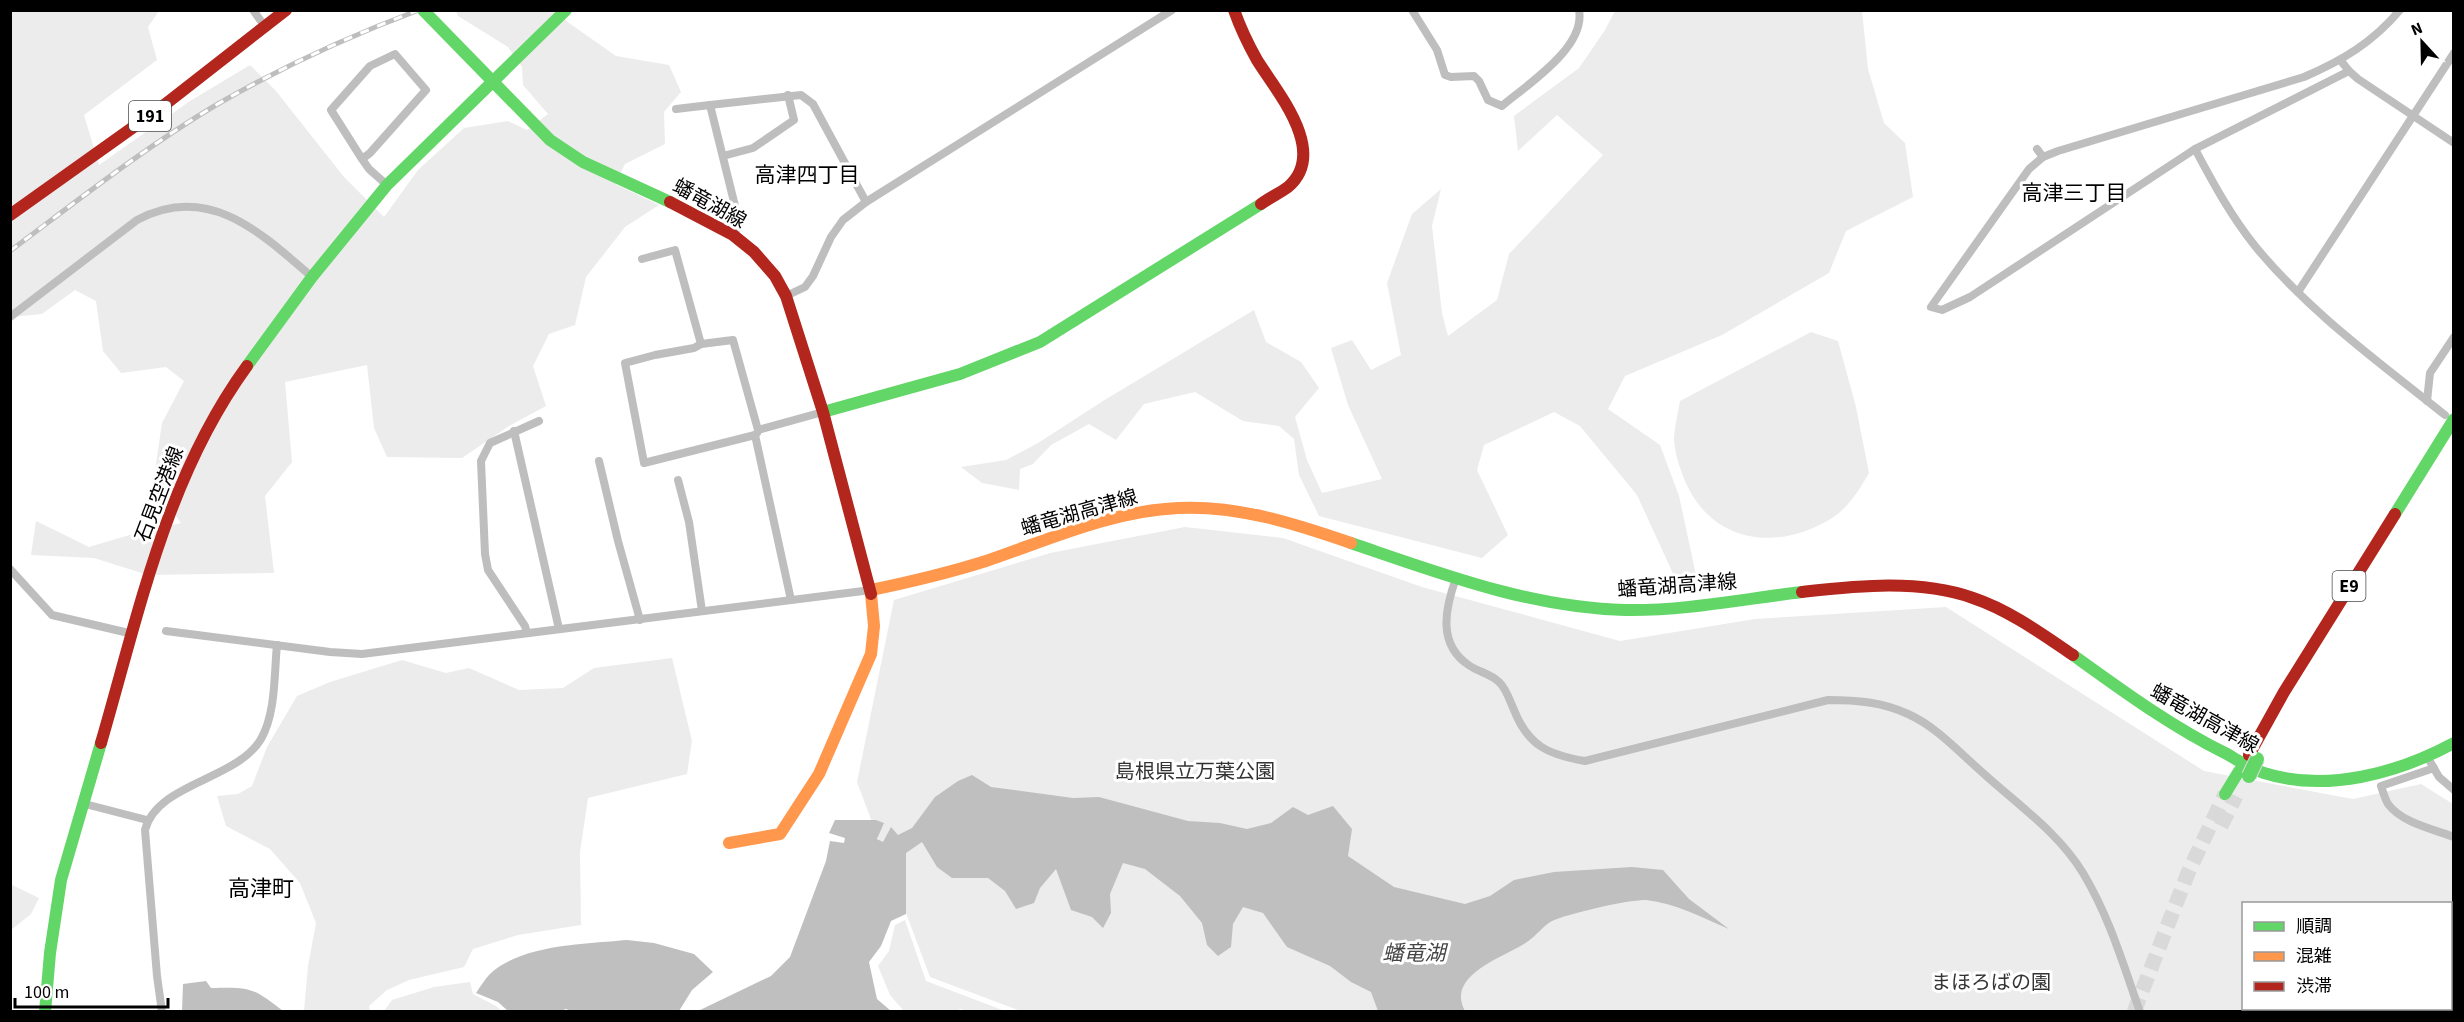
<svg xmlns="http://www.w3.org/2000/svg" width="2464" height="1022" font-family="'Source Sans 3','Noto Sans JP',sans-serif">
<rect width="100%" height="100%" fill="#fff"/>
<g fill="#ececec" fill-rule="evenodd">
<path d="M11,11H159L148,27L157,60L84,115L99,165L190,101L250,65L276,91L344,177L384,217L418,170L464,128L508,121L527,130L548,114L523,85L522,67L508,47L458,16L456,11H555L569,23L616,56L669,65L681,92L664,112L665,144L625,164L615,184L659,205L625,227L586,277L575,325L549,334L533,366L546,406L509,426L462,458L387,457L374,428L367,365L285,382L292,462L265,496L274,573L148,575L94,558L31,555L36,521L89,547L133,534L181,523L153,484L162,423L184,381L166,367L121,373L103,351L96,301L75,290L42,314L11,317Z"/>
<path d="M1615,11H1862L1868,69L1884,123L1905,143L1913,197L1846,231L1829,273L1722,335L1625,376L1608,409L1660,445L1679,496L1698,584L1676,580L1637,495L1580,426L1554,412L1484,445L1477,470L1508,535L1482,558L1319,516L1299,475L1294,439L1279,426L1243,421L1195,392L1144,404L1116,440L1089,424L1051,445L1033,464L1020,469L1019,490L982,483L961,467L1006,460L1038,443L1103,401L1254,310L1266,342L1301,362L1319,388L1295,417L1307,460L1322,493L1382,479L1348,405L1331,348L1352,340L1371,370L1401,355L1387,283L1412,214L1441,189L1432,226L1442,313L1448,336L1497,300L1509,254L1603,155L1557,115L1518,151L1514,116L1579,68L1605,30Z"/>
<path d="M1811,332L1838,341L1856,407L1869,473C1860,489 1848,508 1832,518C1778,552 1712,544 1685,481C1680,469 1674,451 1674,437C1675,425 1678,412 1680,401Z"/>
<path d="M1185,527L1283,538L1422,587L1620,641L1755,619L1946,607L2204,771L2353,799L2421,784L2453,804V1011H1021L930,977L857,782L894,600L1050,553ZM2244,904H2450V1008H2244Z"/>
<path d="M672,658L692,741L687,774L588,798L580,852L581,925L518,935L473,949L464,967L409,980L387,990L369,1006L370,1011H304L308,966L316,923L300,883L270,849L226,826L217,796L238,794L252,786L267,747L297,696L330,682L402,660L446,673L469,668L519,690L563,688L594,668Z"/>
<path d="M10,884L39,898L31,914L11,930Z"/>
<path d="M905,920L926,981L1005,1011H965L961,1009L954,1011H904L890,995L878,966L889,951L895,925Z"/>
<path d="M470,982L473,994L496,1006L502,1011H384L392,1000L434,987Z"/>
</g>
<g fill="#bfbfbf">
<path d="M972,775L991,787L1073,798L1099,797L1188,821L1220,823L1247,829L1271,823L1293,807L1308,815L1333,806L1352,829L1348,856L1394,887L1465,904L1490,896L1514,880L1554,872L1632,867L1663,870L1689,899L1729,929C1703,918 1675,903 1646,900C1631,899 1566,914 1552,921C1543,926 1536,936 1527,942C1504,957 1445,975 1465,1011H1378L1371,992L1351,982L1330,966L1287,947L1263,913L1243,907L1233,924L1231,947L1218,956L1207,945L1202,923L1180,896L1145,869L1123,863L1110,894L1111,913L1103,928L1092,917L1071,910L1056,869L1040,888L1034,903L1016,909L1005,891L988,878H952L937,867L922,842L906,853V914L891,921L881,946L869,962L877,999L891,1011H698L771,976L790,957L826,861L830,841L844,843L845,838L829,833L835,820H876L884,823L877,839L883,842L891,827L898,835L912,828L935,797L958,781Z"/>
<path d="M627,940L654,943L694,954L713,972L692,990L679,1011L574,1012L566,1009L560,1011H508L498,1002L476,993C480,987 485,979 490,974C522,944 586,944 627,940Z"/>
<path d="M206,981L211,988C250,987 252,987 283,1011H182L183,984Z"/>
</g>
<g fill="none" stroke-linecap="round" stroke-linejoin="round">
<g stroke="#d9d9d9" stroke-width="15" stroke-dasharray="15 8" stroke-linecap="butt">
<path d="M2221,826L2236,796"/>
<path d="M2134,1012L2188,873L2225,794"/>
</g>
<g stroke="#bebebe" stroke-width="8">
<path d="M253,10L266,28"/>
<path d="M1412,10L1437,50L1445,75L1451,77L1474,76L1479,81L1488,100L1502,106C1528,84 1586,47 1579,10"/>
<path d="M2341,61L2349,71L2358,79L2454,143"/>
<path d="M2349,71L2195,149L1970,297L1942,310L1931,307L2029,169L2043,157L2058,151L2304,77C2343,60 2372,43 2400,10"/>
<path d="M710,105L801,95L813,104L866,202"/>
<path d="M676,109L710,105L738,218V228L733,235"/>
<path d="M2037,149L2043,157"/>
<path d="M2195,149C2213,183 2231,216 2255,246C2309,312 2379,362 2445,415"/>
<path d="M723,156L753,148L794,120L788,95"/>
<path d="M362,159L331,110L370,66L395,54L426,90L370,153L362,159L369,169L387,185"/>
<path d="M642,259L675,250L701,344L733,340L758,430L823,412"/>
<path d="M2298,292L2454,53"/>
<path d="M786,296L805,287L813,276L831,237L843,220L866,202L1172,10"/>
<path d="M10,317L137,220C208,182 260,232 312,277"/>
<path d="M701,344L694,348L655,355L625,363L644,463L755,435"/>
<path d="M2427,401L2430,373L2454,337"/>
<path d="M514,431L559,629"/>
<path d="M757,433L755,435L791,600"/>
<path d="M599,461L618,541L640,620"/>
<path d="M678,480L689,522L702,611"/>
<path d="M10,569L52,615L133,634"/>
<path d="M1456,578C1445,609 1437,645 1470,666C1479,672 1491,674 1499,682C1506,688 1510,701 1514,710C1528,746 1549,755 1585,761L1828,700C1857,700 1882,702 1908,714C1937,727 1960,753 1983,773C2017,804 2059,833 2083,873C2109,916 2123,964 2140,1012"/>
<path d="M166,631L330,652L362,654L871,590"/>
<path d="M527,633L525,626L488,570L485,554L481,461L490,443L539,421"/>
<path d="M2428,758L2439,777L2454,790"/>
<path d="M2434,768L2381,786C2383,792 2385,799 2388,804C2402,823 2433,829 2454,837"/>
<path d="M85,804L147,820"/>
<path d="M162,1012L157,976L145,830C157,783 237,780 261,739C276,713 274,674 277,645"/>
</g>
<g stroke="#63d668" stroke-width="12">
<path d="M423,10L550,140L583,162L670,202"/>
<path d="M247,366L312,277L387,185L566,10"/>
<path d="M823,412L960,374L1040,342L1261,204"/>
<path d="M2395,514L2454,419"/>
<path d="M1351,543C1439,573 1531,608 1625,610C1685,611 1743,599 1802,592"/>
<path d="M2073,655C2123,691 2172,727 2227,754C2239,761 2251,769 2264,773C2327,793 2398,773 2454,743"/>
<path d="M2225,794L2239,771"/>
<path d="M45,1012L50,953L61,880L101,743"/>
</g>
<g stroke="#ff974d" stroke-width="12">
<path d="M871,590C910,582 948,573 986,561C1048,540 1111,511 1178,508C1238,505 1296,524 1351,543"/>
<path d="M729,843L780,834L819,774L871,654L874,626L871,594"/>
</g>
<g stroke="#b3261e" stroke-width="12">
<path d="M1234,10C1240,27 1248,44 1257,60C1277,92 1329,152 1288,187C1280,193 1269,198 1261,204"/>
<path d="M670,202L733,235L754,252L775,276L786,296L823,412L871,594"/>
<path d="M10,215L163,106L286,10"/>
<path d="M1802,592C1857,586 1919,579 1973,598C2009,610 2042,634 2073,655"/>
<path d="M101,743C139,613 166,477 247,366"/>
<path d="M2249,755L2284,692L2395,514"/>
</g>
<g stroke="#bebebe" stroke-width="5">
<path id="rail" d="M10,251C77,201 144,148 216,105C280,68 349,36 419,10"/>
</g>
<use href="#rail" stroke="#fff" stroke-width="3" stroke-dasharray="9" stroke-linecap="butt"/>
<g stroke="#dbdbdb" stroke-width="16" stroke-linecap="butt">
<path id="fast-bridge" d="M2249,776L2257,759"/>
</g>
<use href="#fast-bridge" stroke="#63d668" stroke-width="14"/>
</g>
<g text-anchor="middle" stroke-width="6" stroke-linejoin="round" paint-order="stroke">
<g fill="#fff" stroke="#4c4c4c" stroke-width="1.5">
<rect x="129" y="101" width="42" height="30" rx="4.5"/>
<rect x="2332.5" y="571" width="33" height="30" rx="4.5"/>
</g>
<g font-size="18" font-weight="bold" fill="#000">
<text x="150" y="122">191</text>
<text x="2349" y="592">E9</text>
</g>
<g font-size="20" fill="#000" stroke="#fff">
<text transform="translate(710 203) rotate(29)" y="7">蟠竜湖線</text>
<text transform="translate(159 494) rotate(-69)" y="7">石見空港線</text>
<text transform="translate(1079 512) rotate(-16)" y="7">蟠竜湖高津線</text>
<text transform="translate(1677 585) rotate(-4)" y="7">蟠竜湖高津線</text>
<text transform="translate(2205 718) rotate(29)" y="7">蟠竜湖高津線</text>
</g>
<g font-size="20" fill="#333" stroke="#fff">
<text x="1195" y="778">島根県立万葉公園</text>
<text x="1991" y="989">まほろばの園</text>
</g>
<g font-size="21" fill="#000" stroke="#fff">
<text x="807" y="182">高津四丁目</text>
<text x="2074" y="200">高津三丁目</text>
</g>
<g font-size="21" font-style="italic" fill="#444" stroke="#fff">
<text x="1414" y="960">蟠竜湖</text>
</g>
<g font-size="22" fill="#000" stroke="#fff">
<text x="261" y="896">高津町</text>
</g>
</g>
<rect width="2464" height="1022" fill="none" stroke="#000000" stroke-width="24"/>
<rect x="2242" y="902" width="210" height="108" fill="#ffffff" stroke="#999999" stroke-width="1.5"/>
<rect x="2254" y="922" width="30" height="9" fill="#63d668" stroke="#999999" stroke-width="1.5"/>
<text x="2296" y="932" font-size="18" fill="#000000">順調</text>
<rect x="2254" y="952" width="30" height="9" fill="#ff974d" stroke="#999999" stroke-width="1.5"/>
<text x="2296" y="962" font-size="18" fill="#000000">混雑</text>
<rect x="2254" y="982" width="30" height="9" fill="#b3261e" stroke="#999999" stroke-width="1.5"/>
<text x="2296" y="992" font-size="18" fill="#000000">渋滞</text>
<g transform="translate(2422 42) rotate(338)" stroke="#ffffff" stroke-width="4.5" paint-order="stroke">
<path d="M0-4.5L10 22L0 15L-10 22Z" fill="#000000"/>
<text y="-9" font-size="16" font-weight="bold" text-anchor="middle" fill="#000000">N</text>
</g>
<path d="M15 998v9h153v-9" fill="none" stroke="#000000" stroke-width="3"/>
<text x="24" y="998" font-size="18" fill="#000000" stroke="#ffffff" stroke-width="4.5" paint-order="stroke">100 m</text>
</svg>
